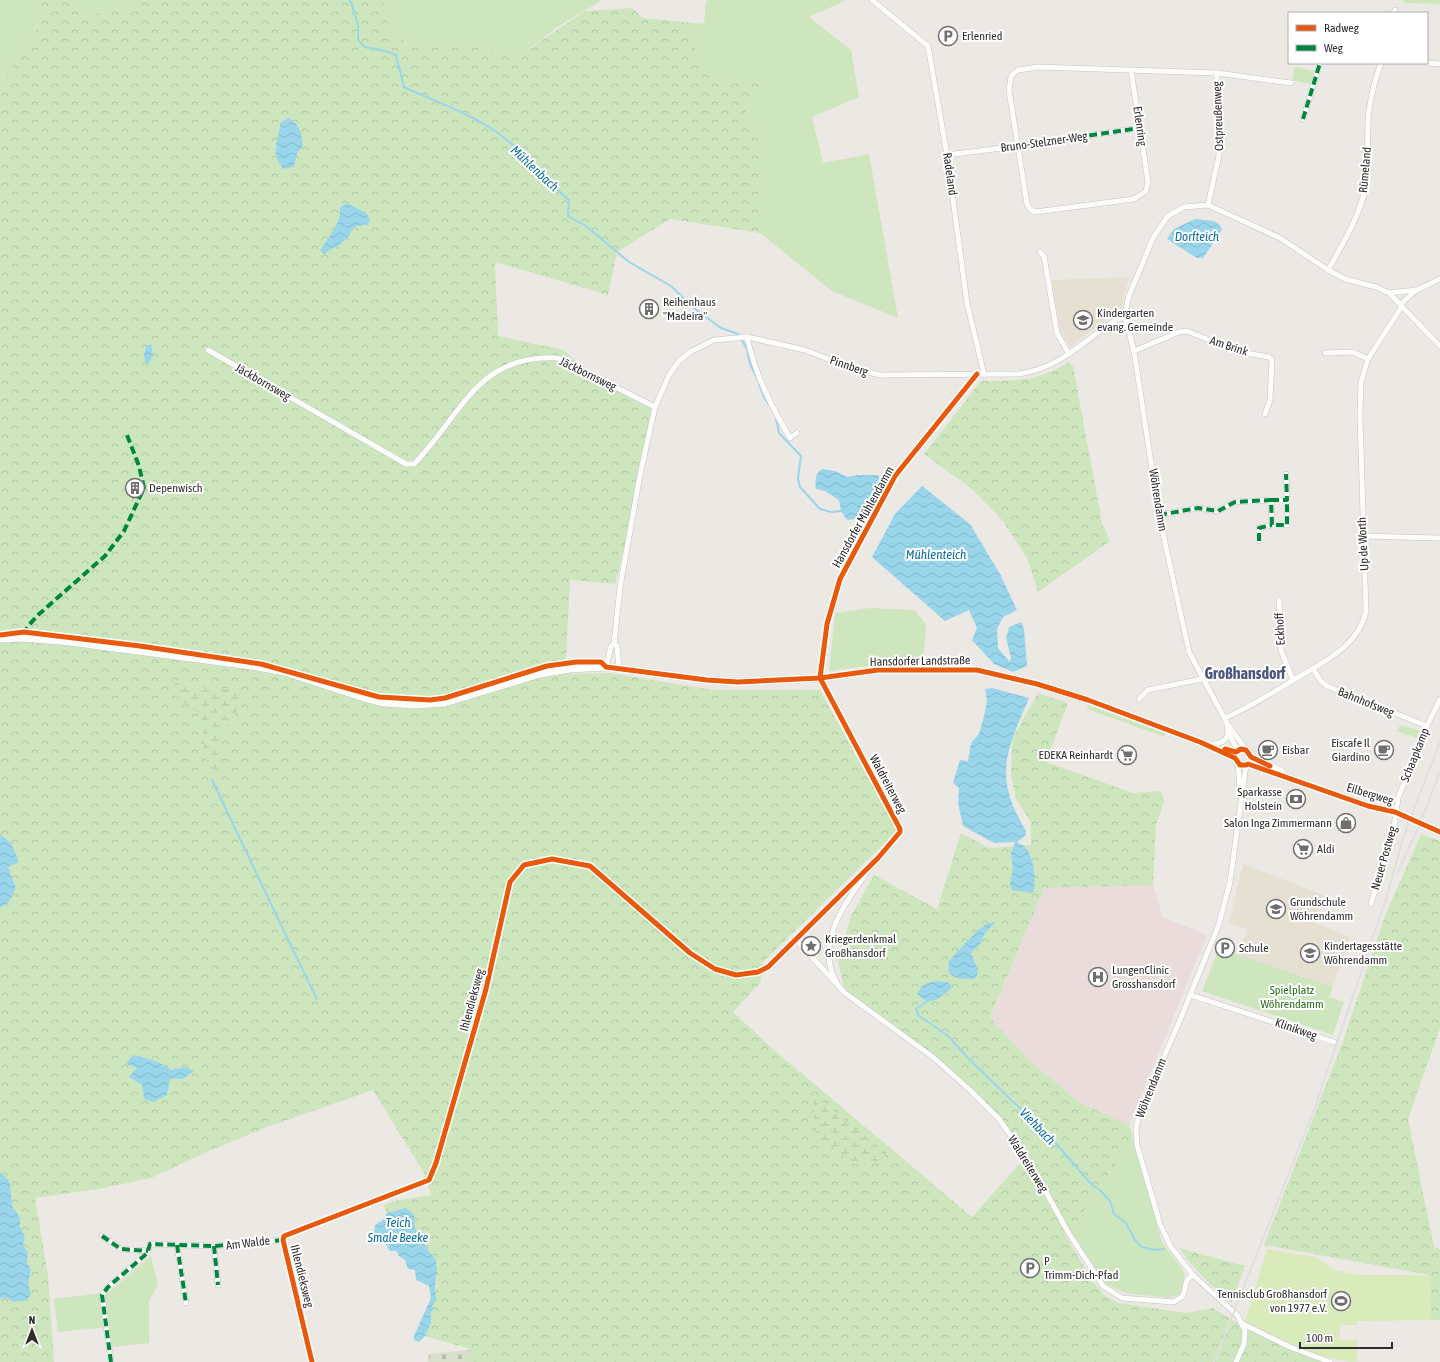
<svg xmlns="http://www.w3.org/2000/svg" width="1440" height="1362" font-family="'Asap Condensed',sans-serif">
<defs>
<pattern id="forest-crowns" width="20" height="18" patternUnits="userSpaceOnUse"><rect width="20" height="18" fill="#cee6be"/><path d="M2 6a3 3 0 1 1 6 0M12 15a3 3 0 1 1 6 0" fill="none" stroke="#b1c6a4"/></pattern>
<pattern id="wetland-marsh" width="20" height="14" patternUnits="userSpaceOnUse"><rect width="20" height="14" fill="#cee6be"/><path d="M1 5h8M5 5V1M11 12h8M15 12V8" fill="none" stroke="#b1c6a4"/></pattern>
<pattern id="cemetery-stones" width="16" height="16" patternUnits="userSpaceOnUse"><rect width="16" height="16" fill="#d8e0cc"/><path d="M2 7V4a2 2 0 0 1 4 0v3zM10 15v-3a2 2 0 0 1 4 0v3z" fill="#bac0b0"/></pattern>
<pattern id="water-waves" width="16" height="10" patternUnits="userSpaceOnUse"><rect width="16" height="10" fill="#99d6ec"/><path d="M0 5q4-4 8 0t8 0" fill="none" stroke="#84b8cb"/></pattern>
</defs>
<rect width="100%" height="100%" fill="#ece8e4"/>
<g fill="#e6e0d3">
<path d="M1129,277L1121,309L1070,347L1060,330L1052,280Z"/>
<path d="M1243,864L1324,895L1314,923L1350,937L1333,987L1238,955L1247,929L1229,923Z"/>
</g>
<path fill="#e9dcdb" d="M1153,885L1163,917L1207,935L1129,1125L1080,1103L1029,1060L990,1019L1044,888Z"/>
<g fill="#cee6be">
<path d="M0,0H39L36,31L7,77L0,79Z"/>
<path d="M66,0H147L90,15Z"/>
<path d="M383,0H602L556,28L520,55L477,47L408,44L389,30Z"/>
<path d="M708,0H847L809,17L851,50L859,97L812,117L823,163L869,154L898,318L832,291L760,233V145L742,102L703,74L689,28L704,24L706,2Z"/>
<path d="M1404,0H1440V4L1404,3Z"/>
<path d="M1294,67L1314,71L1310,84L1293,80Z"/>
<path d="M870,608L915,610L926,625L923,664L875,665L829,671L835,613Z"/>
<path d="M1088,705L1165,733V737L1087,709Z"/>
<path d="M1400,725L1422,731L1419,739L1397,731Z"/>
<path d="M1219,948L1333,987L1329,997L1344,1002L1333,1035L1202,991Z"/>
<path d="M1133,1138L1162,1242L1185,1273L1181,1294L1170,1298L1126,1293L1106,1284L1071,1231Z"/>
<path d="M151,1256L158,1284L149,1301V1343L112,1347L109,1327L58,1332L54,1299L109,1292Z"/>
</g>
<g fill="url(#forest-crowns)" fill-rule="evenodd">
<path d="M39,0H66L90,15L147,0H383L389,30L408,44L477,47L520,55L585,11L632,8L643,18L704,24L689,28L703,74L763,84L742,102L760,145V233L670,219L617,252L608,295L495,262L498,336L564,350L594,379L652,409L626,542L615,584L570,580L566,659L568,674L610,673L714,690H820L897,831L763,962L760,983L733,1012L774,1050L972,1217L1021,1162L999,1119L934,1058L845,993L838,960L851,916L874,875L937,909L961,833L989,848L1031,845V822L1016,799L1011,774L1012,739L1038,693L1068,703L1046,762L1133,793L1161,791L1164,802L1156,825L1153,885L1044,888L990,1018L1029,1060L1080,1103L1129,1125L1133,1138L1071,1231L1064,1233L1093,1282L1105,1296L1119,1303L1186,1313L1213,1308L1242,1326L1324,1362H470V1349L425,1336L431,1323L430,1317L437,1285L435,1258L428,1250L424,1240L396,1210L387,1213L384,1205L394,1201L431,1195L424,1173L373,1090L267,1127L214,1149L151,1178L98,1189L35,1198L48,1275L54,1362H0V1298L30,1294L28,1284L31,1271L27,1263L28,1252L23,1245L25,1237L20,1227V1217L12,1206L10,1183L5,1176L0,1173V908L8,903L16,888L8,867L11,843L0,834V79L7,77L36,31ZM280,123L303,145L297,154L275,148L279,136ZM341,217L359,225L351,229L346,241L336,246L326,241L338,226ZM133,1055C147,1058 160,1061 171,1070L185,1067L170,1079L167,1095L137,1068Z"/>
<path d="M1069,362L1073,366L1102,523L1110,541L1038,592L1028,560L1003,521L972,489L924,454L981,381C1015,381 1040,381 1069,362Z"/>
<path d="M1421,834L1440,841V1028L1408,1119L1434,1247L1440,1249V1320H1431L1430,1275L1264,1245L1343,1041L1385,916Z"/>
<path d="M1179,1248L1245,1266L1231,1303C1211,1286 1194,1269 1179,1248Z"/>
</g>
<g fill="url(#wetland-marsh)">
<path d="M175,683L251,693L222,732L216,773H207L201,715L190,706L177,700Z"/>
<path d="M814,1095L887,1153L874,1164H854L827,1143L814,1130Z"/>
</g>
<path fill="url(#cemetery-stones)" d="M471,1350L470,1362H428L429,1354Z"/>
<path fill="#d9eabb" d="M1267,1249L1316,1257L1334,1270L1358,1275H1430L1431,1320L1357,1321V1325H1340L1339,1340H1357V1362C1319,1362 1279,1337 1245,1322Z"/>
<g fill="url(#water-waves)">
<path d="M288,118C300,125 301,132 303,145L297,154L294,167L284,169C269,153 279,142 280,123Z"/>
<path d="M347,203L366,213L370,219L368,225C345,225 355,234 344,241C338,246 331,249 324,254L320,251C329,235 341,226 340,207Z"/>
<path d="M1195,219L1214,221L1220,225L1222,230L1203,258H1197L1167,239L1174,229Z"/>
<path d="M151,344L153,355L149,363L145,362L144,354L146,346Z"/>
<path d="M822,469L835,471L847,477L857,475H878L883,484C874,498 866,520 847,520L841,511L839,500L825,491L816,489C815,480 815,474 822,469Z"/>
<path d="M922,486L970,524L1000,574L1017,610L1003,617L997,629L998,648L1010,662L1011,658L1006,638L1009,627L1021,622L1024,629L1027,666L1013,672L994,664L972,640L977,628L969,610L945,621L872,557L895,514Z"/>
<path d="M992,688L1029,698C1006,752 993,776 1026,831L1025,836L1017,842C1019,844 1023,844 1025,847C1034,858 1037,880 1033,893L1012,890L1010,884L1013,868L1011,854L1015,842L994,843L963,826L958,803L959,788L953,783L960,760L968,761L971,743L979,734L984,716L987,701L985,689Z"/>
<path d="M0,834L11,843L19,862L8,867L16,888L8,903L0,908Z"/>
<path d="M995,922L985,933L980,944L971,953L978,970L977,976L974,979C964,979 954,980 948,971L949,961L958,951L979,929L988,923Z"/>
<path d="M936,981L947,982L953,987C941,996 930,1010 917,993L924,984Z"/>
<path d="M133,1055C147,1058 160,1061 171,1070L185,1067L194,1071L183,1079H170L167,1095L154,1102L144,1099L142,1085L129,1077L137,1068L126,1064Z"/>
<path d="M0,1173L5,1176L10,1183L12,1206L20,1217V1227L25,1237L23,1245L28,1252L27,1263L31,1270L28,1284L31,1294L27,1300L14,1302L7,1298H0Z"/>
<path d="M405,1208C413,1212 417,1217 414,1226C420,1234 423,1243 429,1251C430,1253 434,1256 435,1258C440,1271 432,1287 437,1299L432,1306L434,1310L431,1312V1323L425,1336L419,1342L414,1340V1336L431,1298L429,1286L416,1280L415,1270L408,1269L405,1260L398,1255L397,1251H390L383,1239H378L374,1233L375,1225L383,1220L387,1213Z"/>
</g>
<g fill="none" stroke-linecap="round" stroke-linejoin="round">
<g stroke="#99d6ec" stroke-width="2">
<path d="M349,0L351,2L358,25V39L364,47L385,51L396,55L404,87C434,101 471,114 498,133C524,151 543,179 569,200L568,216L586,226L629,262L671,286L695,309L721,328L738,334L747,349L750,364L758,380"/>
<path d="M759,384L764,397L769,405"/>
<path d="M776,418L779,433L801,456L798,478L800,487L820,509L831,512L841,511"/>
<path d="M212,780L292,948"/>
<path d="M293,950L317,999"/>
<path d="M928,1001L916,1009L919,1016L947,1035L970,1060L1053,1140L1092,1185L1101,1191L1110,1201L1114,1214L1126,1223L1135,1240L1142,1247L1154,1250L1164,1249"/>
</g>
<g stroke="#c5c4c5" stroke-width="6">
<g id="street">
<path d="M872,0L928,46L947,155L967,303L984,374"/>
<path d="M1394,13L1395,10"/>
<path d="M1427,63L1440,64"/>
<path d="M1131,70L1148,182L1146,191L1134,199L1035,212L1030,209L1027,204L1009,90L1011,76L1018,70L1038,67L1217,73L1291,83"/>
<path d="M1303,119L1320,63"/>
<path d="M947,155L1018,146L1140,128"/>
<path d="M1208,205L1219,155L1217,73"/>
<path d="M1040,252L1044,256L1057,333L1069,354"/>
<path d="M1328,270C1343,243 1361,215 1366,184C1368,165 1367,145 1368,126C1368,105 1374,83 1381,63"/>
<path d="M1389,293L1417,290L1440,279"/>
<path d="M1401,304L1416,290"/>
<path d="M747,337C755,374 771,406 790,438L797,433"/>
<path d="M208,350L406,464H414C462,415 476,354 558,358L655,407"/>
<path d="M1134,351L1179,332L1187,331L1239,352L1269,357L1272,360L1270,400L1265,414"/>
<path d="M1325,353L1353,352L1368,359"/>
<path d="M1271,500H1287L1286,474"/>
<path d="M1159,515L1198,508L1218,511L1235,502L1271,500L1272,525H1287V500"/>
<path d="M1362,536L1440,538"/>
<path d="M1259,541V528L1272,525"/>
<path d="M1279,600L1281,650L1293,680"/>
<path d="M614,644L617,646L619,668"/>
<path d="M606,667L611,646L614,644L620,587L640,475L655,407L669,375L678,362L690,352L714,340L747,337L805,350L851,368L880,375L1019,374C1061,367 1080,344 1114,321L1125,317"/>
<path d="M1313,669L1321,681L1327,686L1427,726"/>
<path d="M1139,699L1148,690L1202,679"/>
<path d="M1225,718C1248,708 1270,694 1292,681C1321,663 1358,648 1366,611L1360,416L1361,382L1368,359L1402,306"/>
<path d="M1227,723L1228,732L1238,751"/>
<path d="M1213,744C1221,743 1227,741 1228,733"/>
<path d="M1246,750L1227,723L1189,652L1159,515L1134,351L1125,317L1128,298L1153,238L1168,216L1184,207L1208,205L1280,238L1328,270L1345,279L1376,287L1389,293L1440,346"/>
<path d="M1238,764L1240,788"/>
<path d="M1371,904L1394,827L1398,798L1427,726L1440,699"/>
<path d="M796,940L845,993L934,1058L971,1091L999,1119L1030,1163L1068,1232L1103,1286L1122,1298L1174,1302L1183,1296L1187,1280L1193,1275"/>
<path d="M837,983C813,943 847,901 869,869"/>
<path d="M1191,995L1334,1042"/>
<path d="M102,1236L121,1249L148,1251"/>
<path d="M177,1245L186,1303"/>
<path d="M214,1246L218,1285"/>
<path d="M1241,1323L1290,1347L1330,1362"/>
<path d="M111,1362L102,1295L108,1287L144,1256L148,1251L150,1244L214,1246L283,1240"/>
<path d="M312,1362L283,1240L284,1236L429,1180L436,1163L486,989L510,882L524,865L552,859L590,866L690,953L715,969L736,975L758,972L768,967L878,858L900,832V829L820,678L827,624L840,579L895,476L977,374"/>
<path d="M1236,1362L1244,1344L1245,1331L1238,1316L1193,1275L1171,1247L1160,1224L1137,1145L1136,1129L1139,1113L1178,1025L1219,924L1230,882L1246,765"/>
</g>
</g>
<g stroke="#c5c4c5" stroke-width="8">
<g id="secondary">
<path d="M0,639L23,638L70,642L258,667L284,672L364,698L384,703L414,705L445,703L540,674L570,669L606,667L707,680L738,682L820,678L878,670H977L1037,684L1088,700L1200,742L1235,758"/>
<circle cx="1243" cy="757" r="8"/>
<path d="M1251,757L1282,772"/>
<path d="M1248,764L1368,806L1395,812L1440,832"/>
</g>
</g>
<use href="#street" stroke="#fcfcfb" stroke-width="5"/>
<use href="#secondary" stroke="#fcfcfb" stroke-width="7"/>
<g stroke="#dfdfe1" stroke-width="2">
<path d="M1398,872L1419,826L1440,772"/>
<path d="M1214,1362L1315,1107L1386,899L1405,832L1440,742"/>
</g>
<g stroke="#00873e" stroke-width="4" stroke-dasharray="8 4" stroke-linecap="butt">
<path d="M1303,119L1320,63"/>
<path d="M1018,146L1140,128"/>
<path d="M1271,500H1287L1286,474"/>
<path d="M1159,515L1198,508L1218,511L1235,502L1271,500L1272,525H1287V500"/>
<path d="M1259,541V528L1272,525"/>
<path d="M23,634L29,625L38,615L105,556L124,531L144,488L139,466L127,435"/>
<path d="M102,1236L121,1249L148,1251"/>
<path d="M177,1245L186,1303"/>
<path d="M214,1246L218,1285"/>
<path d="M111,1362L102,1295L108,1287L144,1256L148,1251L150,1244L214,1246L283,1240"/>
</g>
<g stroke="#fff" stroke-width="8">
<g id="cycleway">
<path d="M0,635L24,632L140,646L261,664L379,697L430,700L445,698L547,666L576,662H601L606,667L707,680L738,682L820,678L878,670H977L1037,684L1088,700L1200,742L1235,758L1240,765H1246"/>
<path d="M1225,749L1236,752L1241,749L1246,750L1251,757L1270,766"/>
<path d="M1248,764L1368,806L1395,812L1440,832"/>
<path d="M312,1362L283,1240L284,1236L429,1180L436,1163L486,989L510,882L524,865L552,859L590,866L690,953L715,969L736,975L758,972L768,967L878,858L900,832V829L820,678L827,624L840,579L895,476L977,374"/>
</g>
</g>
<use href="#cycleway" stroke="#e8590c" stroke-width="5"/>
</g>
<defs>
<g id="parking-ring" transform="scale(1)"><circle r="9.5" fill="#fff" stroke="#706f6e" stroke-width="1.5"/><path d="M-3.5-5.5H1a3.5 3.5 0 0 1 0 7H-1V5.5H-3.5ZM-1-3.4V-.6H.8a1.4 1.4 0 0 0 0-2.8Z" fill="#706f6e"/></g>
<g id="building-ring" transform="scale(1)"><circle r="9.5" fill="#fff" stroke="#706f6e" stroke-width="1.5"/><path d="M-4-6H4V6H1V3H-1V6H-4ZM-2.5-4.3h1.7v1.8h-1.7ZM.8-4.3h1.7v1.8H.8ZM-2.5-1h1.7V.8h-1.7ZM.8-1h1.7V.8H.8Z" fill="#706f6e"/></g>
<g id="school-ring" transform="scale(1)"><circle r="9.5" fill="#fff" stroke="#706f6e" stroke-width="1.5"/><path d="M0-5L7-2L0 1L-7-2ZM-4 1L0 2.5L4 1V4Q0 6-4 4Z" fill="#706f6e"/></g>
<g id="cafe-ring" transform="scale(1)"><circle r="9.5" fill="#fff" stroke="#706f6e" stroke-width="1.5"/><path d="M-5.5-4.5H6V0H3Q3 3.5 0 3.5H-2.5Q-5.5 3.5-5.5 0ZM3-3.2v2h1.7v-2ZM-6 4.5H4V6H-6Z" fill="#706f6e"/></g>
<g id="supermarket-ring" transform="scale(1)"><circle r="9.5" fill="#fff" stroke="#706f6e" stroke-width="1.5"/><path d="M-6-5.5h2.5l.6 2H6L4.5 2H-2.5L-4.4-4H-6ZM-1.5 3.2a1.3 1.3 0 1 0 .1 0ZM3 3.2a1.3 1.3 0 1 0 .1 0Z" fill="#706f6e"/></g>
<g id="bank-ring" transform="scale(1)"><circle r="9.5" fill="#fff" stroke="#706f6e" stroke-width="1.5"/><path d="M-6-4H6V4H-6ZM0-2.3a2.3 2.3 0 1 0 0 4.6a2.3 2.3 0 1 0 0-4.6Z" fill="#706f6e"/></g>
<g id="shop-ring" transform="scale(1)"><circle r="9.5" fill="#fff" stroke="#706f6e" stroke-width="1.5"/><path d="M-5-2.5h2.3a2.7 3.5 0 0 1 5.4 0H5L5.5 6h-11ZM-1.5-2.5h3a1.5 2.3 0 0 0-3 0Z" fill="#706f6e"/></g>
<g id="sight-ring" transform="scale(1)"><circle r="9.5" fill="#fff" stroke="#706f6e" stroke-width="1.5"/><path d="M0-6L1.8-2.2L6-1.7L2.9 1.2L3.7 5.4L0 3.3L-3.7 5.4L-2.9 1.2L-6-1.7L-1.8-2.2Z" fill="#706f6e"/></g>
<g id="hospital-ring" transform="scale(1)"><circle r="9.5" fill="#fff" stroke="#706f6e" stroke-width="1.5"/><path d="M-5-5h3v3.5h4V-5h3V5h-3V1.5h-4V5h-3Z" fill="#706f6e"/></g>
<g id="stadium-ring" transform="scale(1)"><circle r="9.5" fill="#fff" stroke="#706f6e" stroke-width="1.5"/><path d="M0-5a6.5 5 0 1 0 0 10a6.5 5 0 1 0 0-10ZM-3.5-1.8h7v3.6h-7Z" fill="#706f6e"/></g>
</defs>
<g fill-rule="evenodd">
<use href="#parking-ring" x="948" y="36"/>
<use href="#building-ring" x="649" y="309"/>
<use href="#school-ring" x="1083" y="320"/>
<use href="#building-ring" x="135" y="488"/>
<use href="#cafe-ring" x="1268" y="750"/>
<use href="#cafe-ring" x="1384" y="750"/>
<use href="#supermarket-ring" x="1127" y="755"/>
<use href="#bank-ring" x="1296" y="799"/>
<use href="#shop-ring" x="1346" y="823"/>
<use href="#supermarket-ring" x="1303" y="849"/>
<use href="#school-ring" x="1276" y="909"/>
<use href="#sight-ring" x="811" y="946"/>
<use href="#parking-ring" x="1225" y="948"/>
<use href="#school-ring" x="1310" y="953"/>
<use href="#hospital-ring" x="1098" y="977"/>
<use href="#parking-ring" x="1030" y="1268"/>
<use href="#stadium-ring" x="1341" y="1301"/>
</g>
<g text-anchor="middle" stroke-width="4" stroke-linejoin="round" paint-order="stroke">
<g font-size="12" fill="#2e2e2e" stroke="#fff" text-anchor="start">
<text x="962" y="40">Erlenried</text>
<text x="663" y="306">Reihenhaus<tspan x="663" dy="14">"Madeira"</tspan></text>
<text x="1097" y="317">Kindergarten<tspan x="1097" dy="14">evang. Gemeinde</tspan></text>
<text x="149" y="492">Depenwisch</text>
<text x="1370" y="747" text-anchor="end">Eiscafe Il<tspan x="1370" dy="14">Giardino</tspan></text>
<text x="1282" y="754">Eisbar</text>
<text x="1113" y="759" text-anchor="end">EDEKA Reinhardt</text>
<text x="1282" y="796" text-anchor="end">Sparkasse<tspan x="1282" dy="14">Holstein</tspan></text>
<text x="1332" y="827" text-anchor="end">Salon Inga Zimmermann</text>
<text x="1317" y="853">Aldi</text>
<text x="1290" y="906">Grundschule<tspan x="1290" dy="14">Wöhrendamm</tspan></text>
<text x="825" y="943">Kriegerdenkmal<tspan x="825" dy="14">Großhansdorf</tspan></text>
<text x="1324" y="950">Kindertagesstätte<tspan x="1324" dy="14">Wöhrendamm</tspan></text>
<text x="1239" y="952">Schule</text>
<text x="1112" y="974">LungenClinic<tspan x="1112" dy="14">Grosshansdorf</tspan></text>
<text x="1044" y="1265">P<tspan x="1044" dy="14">Trimm-Dich-Pfad</tspan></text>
<text x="1327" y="1298" text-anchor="end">Tennisclub Großhansdorf<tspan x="1327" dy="14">von 1977 e.V.</tspan></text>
</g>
<g font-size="12" fill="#2e2e2e" stroke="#fff">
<text transform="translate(1218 116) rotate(-92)" y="4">Ostpreußenweg</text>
<text transform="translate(1140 126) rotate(82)" y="4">Erlenring</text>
<text transform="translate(1044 142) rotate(-8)" y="4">Bruno-Stelzner-Weg</text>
<text transform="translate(1365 170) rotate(-85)" y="4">Rümeland</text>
<text transform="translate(950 174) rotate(82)" y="4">Radeland</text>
<text transform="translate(1229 346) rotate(18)" y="4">Am Brink</text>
<text transform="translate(849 366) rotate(19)" y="4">Pinnberg</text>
<text transform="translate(588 374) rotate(26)" y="4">Jäckbornsweg</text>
<text transform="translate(263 382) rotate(30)" y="4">Jäckbornsweg</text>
<text transform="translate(1158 500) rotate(81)" y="4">Wöhrendamm</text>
<text transform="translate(863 517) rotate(-61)" y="4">Hansdorfer Mühlendamm</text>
<text transform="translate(1363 544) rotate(-93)" y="4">Up de Worth</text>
<text transform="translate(1280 629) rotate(-93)" y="4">Eckhoff</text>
<text transform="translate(920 661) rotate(-1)" y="4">Hansdorfer Landstraße</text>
<text transform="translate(1366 702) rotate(22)" y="4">Bahnhofsweg</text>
<text transform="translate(1415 755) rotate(-68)" y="4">Schaapkamp</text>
<text transform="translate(888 784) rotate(62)" y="4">Waldreiterweg</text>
<text transform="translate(1370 794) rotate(17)" y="4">Eilbergweg</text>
<text transform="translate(1384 858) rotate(-74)" y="4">Neuer Postweg</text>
<text transform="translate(472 1000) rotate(-75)" y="4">Ihlendieksweg</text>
<text transform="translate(1296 1029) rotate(19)" y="4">Klinikweg</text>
<text transform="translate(1151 1088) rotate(-68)" y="4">Wöhrendamm</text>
<text transform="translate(1028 1164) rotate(58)" y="4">Waldreiterweg</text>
<text transform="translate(248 1243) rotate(-7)" y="4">Am Walde</text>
<text transform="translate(302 1276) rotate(76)" y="4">Ihlendieksweg</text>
</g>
<g font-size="12" fill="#2c6e1b" stroke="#fff">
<text x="1292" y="994">Spielplatz<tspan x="1292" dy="14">Wöhrendamm</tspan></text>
</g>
<g font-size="13" font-style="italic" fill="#0d6fa3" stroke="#fff">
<text transform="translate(535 168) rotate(43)" y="5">Mühlenbach</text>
<text x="1197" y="241">Dorfteich</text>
<text x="936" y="559">Mühlenteich</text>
<text transform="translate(1038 1126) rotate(46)" y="5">Viehbach</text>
<text x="398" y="1227">Teich<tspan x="398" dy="15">Smale Beeke</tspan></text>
</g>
<g font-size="16" font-weight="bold" fill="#4d5680" stroke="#fff">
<text x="1245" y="679">Großhansdorf</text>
</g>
</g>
<rect x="1288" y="12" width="140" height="52" fill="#ffffff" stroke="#ababab"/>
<rect x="1296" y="25" width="20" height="6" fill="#e8590c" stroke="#ababab"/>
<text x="1324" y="32" font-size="12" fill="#2e2e2e">Radweg</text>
<rect x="1296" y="45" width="20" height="6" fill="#00873e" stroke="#ababab"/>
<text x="1324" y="52" font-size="12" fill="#2e2e2e">Weg</text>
<g transform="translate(32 1330)" stroke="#ffffff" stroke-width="3" paint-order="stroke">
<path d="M0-3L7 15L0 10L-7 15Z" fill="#2e2e2e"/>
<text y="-6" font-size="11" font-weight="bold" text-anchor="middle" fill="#2e2e2e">N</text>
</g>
<path d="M1300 1342v6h92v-6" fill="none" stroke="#2e2e2e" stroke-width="2"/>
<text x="1306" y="1342" font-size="12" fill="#2e2e2e" stroke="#ffffff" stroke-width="3" paint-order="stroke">100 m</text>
</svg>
